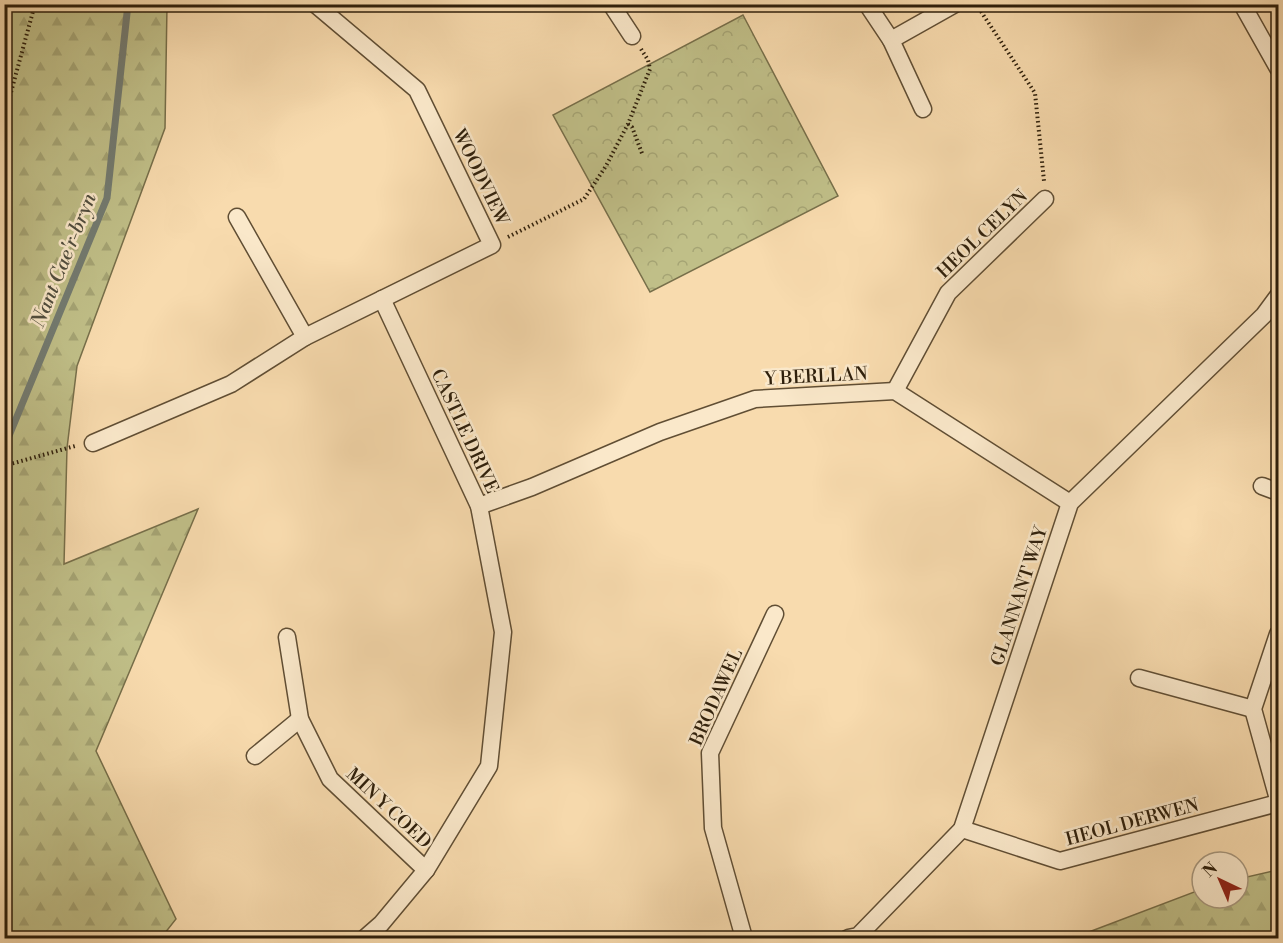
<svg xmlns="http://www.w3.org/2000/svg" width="1283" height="943" font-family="'Libre Bodoni',serif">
<defs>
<pattern id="forest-firs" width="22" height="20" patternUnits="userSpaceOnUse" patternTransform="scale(1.5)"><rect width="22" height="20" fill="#c0bf88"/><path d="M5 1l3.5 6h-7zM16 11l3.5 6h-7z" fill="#a5a474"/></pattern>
<pattern id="park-crowns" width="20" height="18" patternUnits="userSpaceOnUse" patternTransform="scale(1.5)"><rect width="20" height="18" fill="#c0bf88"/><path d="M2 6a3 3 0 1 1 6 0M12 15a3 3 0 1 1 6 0" fill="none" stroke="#a5a474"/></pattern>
</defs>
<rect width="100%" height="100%" fill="#f8dbae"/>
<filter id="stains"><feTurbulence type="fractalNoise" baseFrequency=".00333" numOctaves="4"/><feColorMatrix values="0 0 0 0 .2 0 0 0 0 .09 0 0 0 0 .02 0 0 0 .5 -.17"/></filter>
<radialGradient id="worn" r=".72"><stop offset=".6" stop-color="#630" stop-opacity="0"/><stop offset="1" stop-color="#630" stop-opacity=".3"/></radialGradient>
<g fill="url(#forest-firs)" stroke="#776f4a" stroke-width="1.5">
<path d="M8,5H167L165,128L77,366L67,448L64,564L198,509L96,751L176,919L161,938H5L4,14Z"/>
<path d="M1278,870V938H1073L1202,889V898H1238V879Z"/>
</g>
<path fill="url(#park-crowns)" stroke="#776f4a" stroke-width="1.5" d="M743,15L838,196L650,292L553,115Z"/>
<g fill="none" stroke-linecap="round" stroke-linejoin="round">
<path stroke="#737b71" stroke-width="7" d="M4,448L107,198L128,4"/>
<g stroke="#604e34" stroke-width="19">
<g id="minor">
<path d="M611,4L632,36"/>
<path d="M867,4L891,40L923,109"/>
<path d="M1242,4L1278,68"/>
<path d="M891,40L955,4"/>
<path d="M237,217L305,337"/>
<path d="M895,391L948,293L1045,199"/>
<path d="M93,443L231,384L305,337L492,245L417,90L315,4"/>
<path d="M1262,486L1278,492"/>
<path d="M479,506L532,487L660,432L755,399L895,391L1070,503"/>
<path d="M1278,634L1253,709L1278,799"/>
<path d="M287,637L300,719L330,779L426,870"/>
<path d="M1139,678L1253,709"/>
<path d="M255,756L300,719"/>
<path d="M962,829L1060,861L1278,803"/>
<path d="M365,938L381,924L426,870L489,766L503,632L479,506L382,299"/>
<path d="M744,938L713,828L710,753L775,614"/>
<path d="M848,938L858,936L962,829L1070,503L1264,315L1278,296"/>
</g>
</g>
<g stroke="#2e1f0b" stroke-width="4" stroke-dasharray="1.5 3" stroke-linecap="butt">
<path d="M976,4L1035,93L1044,181"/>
<path d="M4,118L35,4"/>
<path d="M628,124L632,127L643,156"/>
<path d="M508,237L584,199L606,166L628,124L650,69L648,60L641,49"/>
<path d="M4,464L7,465L75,446"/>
</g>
<use href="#minor" stroke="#fae8ca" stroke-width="16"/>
</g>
<g text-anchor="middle" stroke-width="5" stroke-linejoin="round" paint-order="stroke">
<g font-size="18" fill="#2e1f0b" stroke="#fae8ca">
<text transform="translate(481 177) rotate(64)" y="6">WOODVIEW</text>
<text transform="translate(982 234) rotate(-44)" y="6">HEOL CELYN</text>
<text transform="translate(816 376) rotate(-3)" y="6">Y BERLLAN</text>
<text transform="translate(465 431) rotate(65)" y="6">CASTLE DRIVE</text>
<text transform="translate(1019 596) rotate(-72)" y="6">GLANNANT WAY</text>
<text transform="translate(716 697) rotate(-66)" y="6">BRODAWEL</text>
<text transform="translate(389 808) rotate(43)" y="6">MIN Y COED</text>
<text transform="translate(1132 822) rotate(-15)" y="6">HEOL DERWEN</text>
</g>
<g font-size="20" font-style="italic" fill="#504d3e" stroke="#fae8ca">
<text transform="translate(63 260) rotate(-68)" y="7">Nant Cae'r-bryn</text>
</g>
</g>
<rect width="1283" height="943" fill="none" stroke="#f8dbae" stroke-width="24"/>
<rect x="6" y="6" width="1271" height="931" fill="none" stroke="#2e1f0b" stroke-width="3"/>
<rect x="12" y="12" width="1259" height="919" fill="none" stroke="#2e1f0b" stroke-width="1.5"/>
<g transform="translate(1220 880) rotate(316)"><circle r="28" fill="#fae8ca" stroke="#a8987e" stroke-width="1.5"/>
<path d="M0-4.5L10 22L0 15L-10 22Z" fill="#8f2418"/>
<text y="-9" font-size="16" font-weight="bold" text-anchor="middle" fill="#2e1f0b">N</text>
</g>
<rect width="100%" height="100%" filter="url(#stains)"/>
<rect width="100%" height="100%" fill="url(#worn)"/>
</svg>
